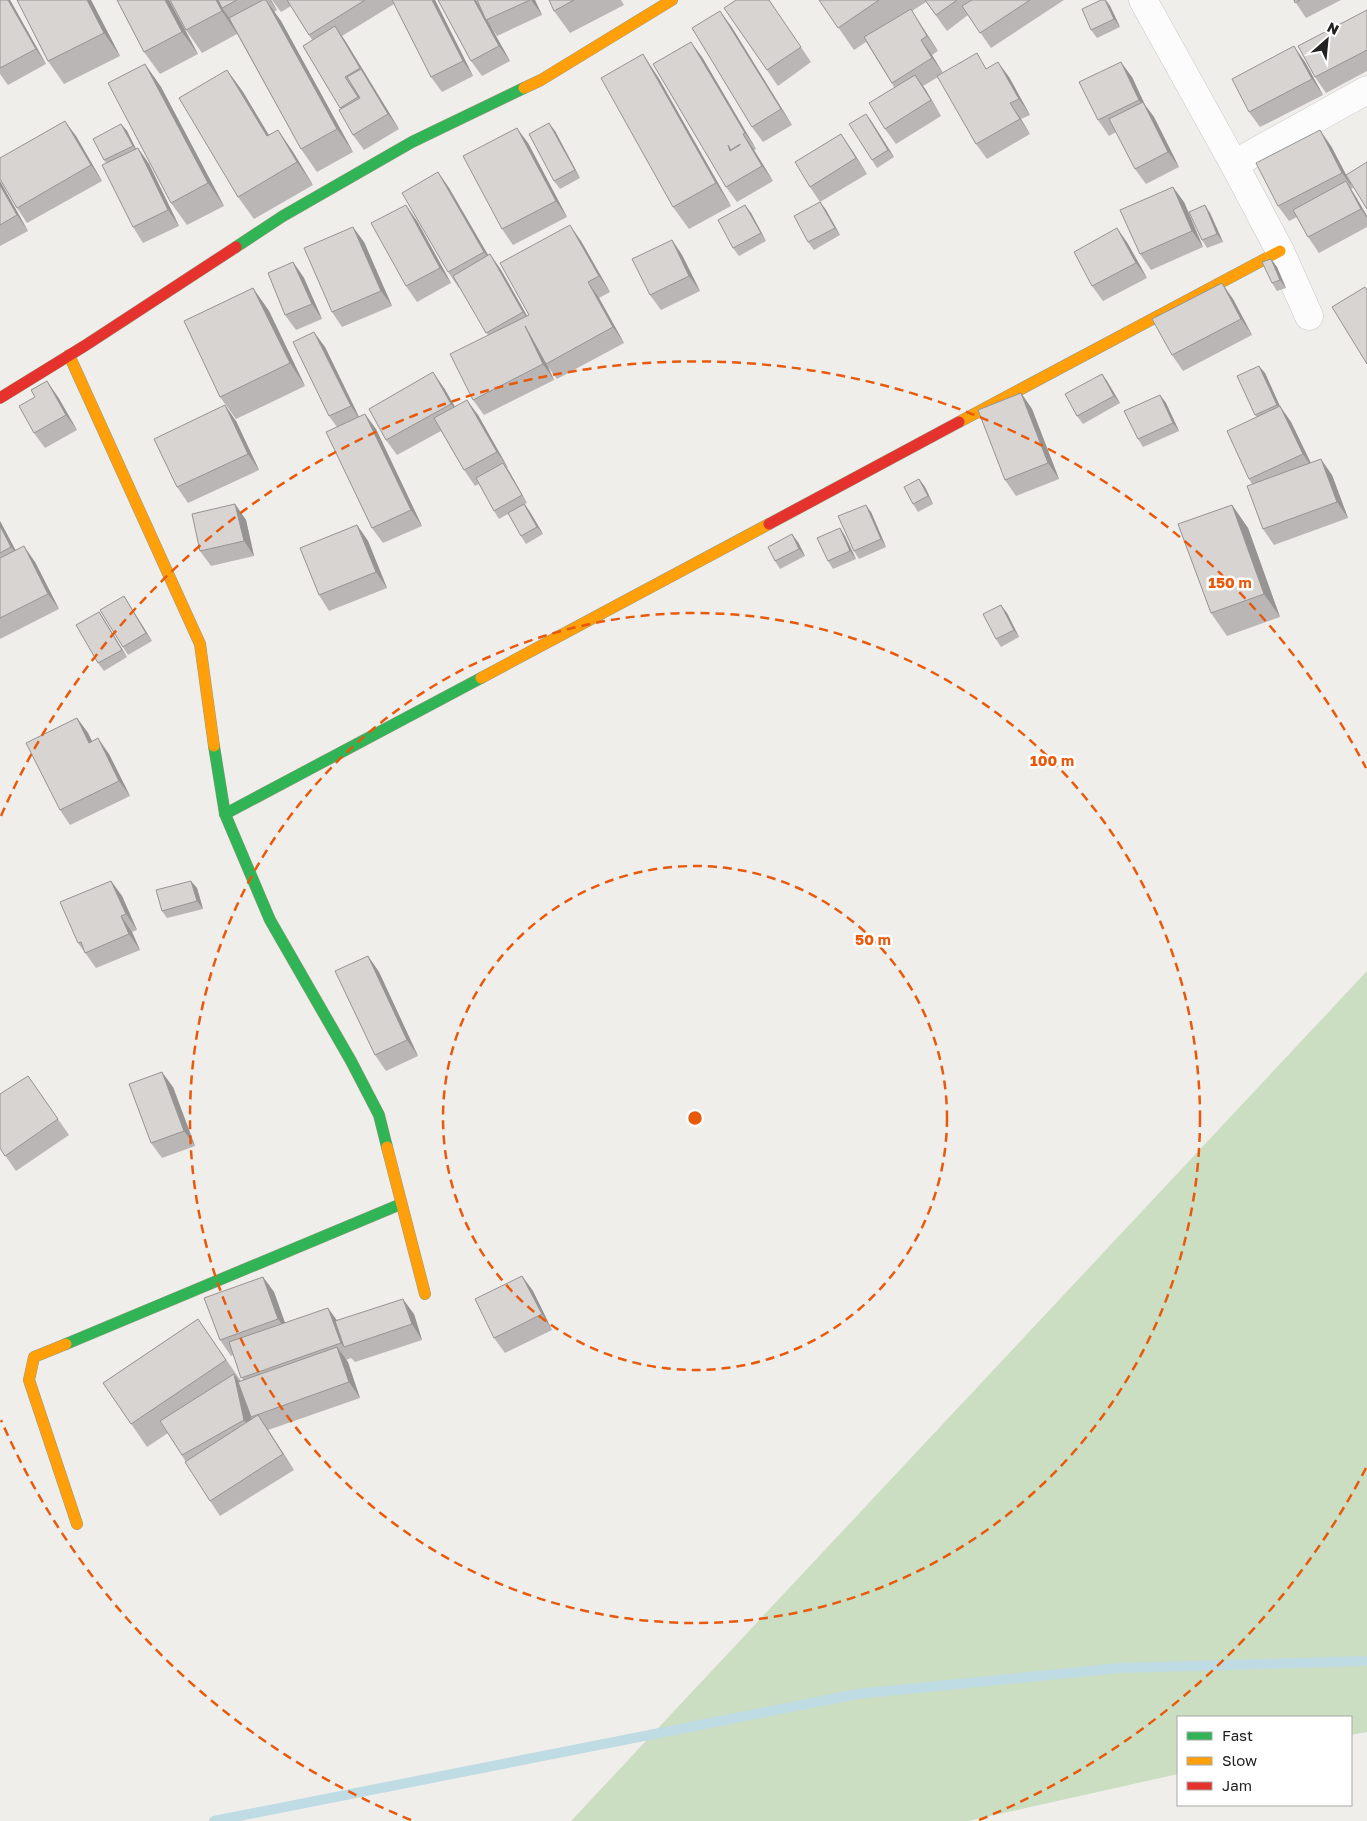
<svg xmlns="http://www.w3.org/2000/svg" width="1367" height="1821" font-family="'Golos Text',sans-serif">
<rect width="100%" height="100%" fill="#f0eeeb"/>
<path fill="#cbdec1" d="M1367,971V1732L1351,1735V1717H1178V1774L968,1821H571Z"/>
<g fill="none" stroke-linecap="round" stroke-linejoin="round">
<path stroke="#bfdbe3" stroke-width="10" d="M214,1821L857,1694L1120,1668L1364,1661"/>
<g stroke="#c9c8c7" stroke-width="29">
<g id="street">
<path d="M1143,0L1234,164L1280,251L1309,316"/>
<path d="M1234,164L1367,90"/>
</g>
</g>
<g stroke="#999a82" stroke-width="12">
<g id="fast">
<path d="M236,247L283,216L412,142L524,88"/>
<path d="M214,746L225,814L270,920L351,1061L379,1115L387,1147"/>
<path d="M225,814L481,678"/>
<path d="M66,1344L401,1204"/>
</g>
</g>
<g stroke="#999a82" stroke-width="12">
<g id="slow">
<path d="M524,88L541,80L672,0"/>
<path d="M69,355L200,644L214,746"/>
<path d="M959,422L1280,251"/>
<path d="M481,678L769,524"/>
<path d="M387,1147L425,1294"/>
<path d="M66,1344L34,1357L29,1380L77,1524"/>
</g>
</g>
<g stroke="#999a82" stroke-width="12">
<g id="jam">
<path d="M0,398L86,345L236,247"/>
<path d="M769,524L959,422"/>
</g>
</g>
<use href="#street" stroke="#fdfcfc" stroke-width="28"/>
<use href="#fast" stroke="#30b455" stroke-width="11"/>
<use href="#slow" stroke="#ff9f0a" stroke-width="11"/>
<use href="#jam" stroke="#e5322d" stroke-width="11"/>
</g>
<g fill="#b9b6b5">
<path d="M0,0H10L46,64L8,85L0,74Z"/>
<path d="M17,0H91L120,56L64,84L48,61Z"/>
<path d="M117,0H169L198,54L160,74L144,52Z"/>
<path d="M170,0H271L277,10L274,12L281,21L353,152L317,172L301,149L237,34L202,53L186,30Z"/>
<path d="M272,0H435L473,76L442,92L431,77L394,4L342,36L399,129L364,150L353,135L341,109L303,46L312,40L291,6L281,12Z"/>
<path d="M477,0H535L542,15L497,36L489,24L510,61L482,76L471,61L483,13Z"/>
<path d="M549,0H621L624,5L570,33L554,11Z"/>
<path d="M769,0L811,62L778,86L724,8Z"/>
<path d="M819,0H1064L991,48L968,15L947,31L926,2L912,11L938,51L932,55L943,73L987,68L1009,77L1030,115L1021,119L1030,134L987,159L976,144L938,77L923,86L941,116L896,144L885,129L894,87L866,42L854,50Z"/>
<path d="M1106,0L1110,6L1120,27L1097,38L1091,30Z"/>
<path d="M1294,0H1341L1306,18Z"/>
<path d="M1367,10V71L1326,93L1315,77Z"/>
<path d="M731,26L792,125L763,142L752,127Z"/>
<path d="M702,57L756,149L754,150L773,181L737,202L726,187Z"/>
<path d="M1305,62L1323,95L1260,127L1249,112Z"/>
<path d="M145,64L161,87L224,206L187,225L171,203Z"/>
<path d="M227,70L243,92L269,135L278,130L293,152L313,185L254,219L238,197Z"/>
<path d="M658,77L731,206L689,229L673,207Z"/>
<path d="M1132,77L1145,105L1154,117L1179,167L1146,184L1135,169L1116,132L1109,136L1098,120Z"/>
<path d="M866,114L894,157L877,168L872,160Z"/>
<path d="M121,124L127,131L136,149L138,148L149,164L179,226L143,243L133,227L106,163L104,160Z"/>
<path d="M555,131L580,178L560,189L554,181Z"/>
<path d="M841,134L867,174L820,202L826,210L840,235L814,250L808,242L820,202L810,187Z"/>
<path d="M76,136L102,181L27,223L17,208Z"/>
<path d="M528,143L567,217L513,245L502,229Z"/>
<path d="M1331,146L1353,188L1351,189L1356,197L1367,216V227L1319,253L1308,237L1297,217L1289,221L1278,206Z"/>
<path d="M438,172L449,188L488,255L490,254L501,270L527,316L529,315L581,241L610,292L599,298L624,343L557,379L548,367L554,380L484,415L473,400L488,335L460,288H459L448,272Z"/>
<path d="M0,181L28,231L0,246Z"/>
<path d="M1184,202L1203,247L1151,270L1140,254Z"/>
<path d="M745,205L751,213L766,241L739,256L733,248Z"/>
<path d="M1210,213L1223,242L1207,248L1202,240Z"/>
<path d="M417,221L451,283L417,302L406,286Z"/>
<path d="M1117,228L1128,244L1147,278L1103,301L1092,286Z"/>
<path d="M672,240L682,255L700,291L661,310L650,295Z"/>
<path d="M364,242L392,306L342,327L332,312Z"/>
<path d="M1271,259L1277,267L1286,288L1277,291L1272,283Z"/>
<path d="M293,262L304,278L322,319L296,330L285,315Z"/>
<path d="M253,288L269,311L305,386L236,419L220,397Z"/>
<path d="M1233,299L1252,335L1183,371L1172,355Z"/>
<path d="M325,347L359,417L376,429L422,526L383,543L372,528L337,427L329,416Z"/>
<path d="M1265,373L1280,407L1291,422L1311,463L1332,475L1348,518L1274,545L1263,529L1252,484L1249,479L1257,417L1255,415Z"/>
<path d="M1102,374L1107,381L1120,403L1083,424L1077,416Z"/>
<path d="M444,388L455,407L478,415L508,468H507L527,503L525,504L530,512L543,534L526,544L521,536L508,514L499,519L494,511L479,484L475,486L464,470L441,431L397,455L386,440Z"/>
<path d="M1021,393L1032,409L1059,479L1016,496L1005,480Z"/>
<path d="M1160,395L1166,403L1179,431L1143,447L1138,439Z"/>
<path d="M58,397L77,430L45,448L34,433Z"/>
<path d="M236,421L259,470L188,503L177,487Z"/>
<path d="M919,479L925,487L933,504L918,512L913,504Z"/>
<path d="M235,504L246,520L254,556L211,566L200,551Z"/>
<path d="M1232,505L1248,528L1280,617L1227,636L1211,613Z"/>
<path d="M871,512L886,547L859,559L854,551Z"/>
<path d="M0,521L15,550L35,562L59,609L0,639Z"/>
<path d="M357,525L368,541L387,588L329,611L319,595Z"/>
<path d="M840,528L845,536L856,559L833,569L828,561Z"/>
<path d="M798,542L805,556L780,569L775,561Z"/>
<path d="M124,596L152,641L128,655L123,647Z"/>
<path d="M99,612L127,657L104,671L98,663Z"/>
<path d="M1007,613L1019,637L1001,647L996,639Z"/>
<path d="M77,718L88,733L92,741L109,754L130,796L70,825L60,810Z"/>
<path d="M111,881L122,896L137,930L132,932L140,950L96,968L78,943Z"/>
<path d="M197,888L203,909L167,918L162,911Z"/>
<path d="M368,956L379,972L418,1056L386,1071L375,1055Z"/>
<path d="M28,1076L69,1135L16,1171L0,1148Z"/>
<path d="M173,1087L195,1146L162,1158L151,1143Z"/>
<path d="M522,1276L533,1291L552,1330L505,1353L494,1338Z"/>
<path d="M263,1277L274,1292L285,1323L337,1320L414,1314L422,1340L355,1362L351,1358L346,1360L360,1398L268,1430L294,1470L220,1516L210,1501L168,1433L147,1447L103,1383L198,1319L241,1381L243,1380L233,1355L231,1356L220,1340Z"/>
</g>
<g fill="#969493">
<path d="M8,0H10L46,64L36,49Z"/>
<path d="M87,0H91L120,56L104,33Z"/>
<path d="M165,0H169L198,54L182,32Z"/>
<path d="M216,0H220L222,8L230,19L237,34L222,11Z"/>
<path d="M266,0L281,21L353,152L337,129Z"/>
<path d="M270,0H271L277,10Z"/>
<path d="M432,0H435L473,76L463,61Z"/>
<path d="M474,0H476L510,61L499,46Z"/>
<path d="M531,0H535L542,15Z"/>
<path d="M1106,0L1110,6L1120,27L1114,19Z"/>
<path d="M911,9L921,25L938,51L927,36Z"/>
<path d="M720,11L731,26L792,125L781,109Z"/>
<path d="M335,26L346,42L399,129L388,114Z"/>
<path d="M921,40L932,55L943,73L932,58Z"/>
<path d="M691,42L702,57L756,149L745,133Z"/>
<path d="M1294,46L1305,62L1323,95L1312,79Z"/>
<path d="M643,54L658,77L731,206L716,183Z"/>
<path d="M998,62L1009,77L1030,115L1019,99Z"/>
<path d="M1121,62L1132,77L1145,105L1154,117L1179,167L1168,152L1149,114L1139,100Z"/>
<path d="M145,64L161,87L224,206L208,183Z"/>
<path d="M227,70L243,92L283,159L267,136Z"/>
<path d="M915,75L926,90L941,116L931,100Z"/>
<path d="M345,77L356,92L369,113L358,97Z"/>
<path d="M1010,103L1021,119L1030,134L1020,119Z"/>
<path d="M866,114L872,122L894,157L888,150Z"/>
<path d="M65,121L76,136L102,181L91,165Z"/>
<path d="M549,123L555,131L580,178L575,170Z"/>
<path d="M121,124L127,131L138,153L133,146Z"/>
<path d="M517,128L528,143L567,217L556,201Z"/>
<path d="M278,130L293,152L313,185L297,162Z"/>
<path d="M1320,130L1331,146L1353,188L1342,173Z"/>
<path d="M743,134L754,150L773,181L762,166Z"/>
<path d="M841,134L852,150L867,174L856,158Z"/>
<path d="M138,148L149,164L179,226L168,210Z"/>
<path d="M438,172L449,188L495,267L484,252Z"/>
<path d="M0,181L28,231L17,215L0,185Z"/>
<path d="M1346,181L1356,197L1367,216V218L1361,209Z"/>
<path d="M1173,187L1184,202L1203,247L1192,231Z"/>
<path d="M820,202L826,210L840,235L835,228Z"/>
<path d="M406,205L417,221L451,283L440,268Z"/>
<path d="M745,205L751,213L766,241L761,233Z"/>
<path d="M1205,205L1210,213L1223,242L1217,234Z"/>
<path d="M570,225L581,241L610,292L599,276Z"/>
<path d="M353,227L364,242L392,306L381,291Z"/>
<path d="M1117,228L1128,244L1147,278L1136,263Z"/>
<path d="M672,240L682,255L700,291L689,276Z"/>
<path d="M490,254L501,270L534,328L523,312Z"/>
<path d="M1271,259L1277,267L1286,288L1280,280Z"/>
<path d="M293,262L304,278L322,319L312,304Z"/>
<path d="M588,282L599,298L624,343L613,327Z"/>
<path d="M1222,283L1233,299L1252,335L1241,319Z"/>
<path d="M253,288L269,311L305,386L290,363Z"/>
<path d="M525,326L548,367L554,380L543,364Z"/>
<path d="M314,332L325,347L361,421L351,406Z"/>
<path d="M1259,366L1265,373L1283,413L1277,405Z"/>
<path d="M433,372L444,388L462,419L451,404Z"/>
<path d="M1102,374L1107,381L1120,403L1114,396Z"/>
<path d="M47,381L58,397L77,430L66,415Z"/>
<path d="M1021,393L1032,409L1059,479L1048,463Z"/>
<path d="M1160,395L1166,403L1179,431L1173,423Z"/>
<path d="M467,400L478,415L508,468L497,452Z"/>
<path d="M225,405L236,421L259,470L248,454Z"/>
<path d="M1280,406L1291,422L1314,470L1303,454Z"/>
<path d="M365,414L376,429L422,526L411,510Z"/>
<path d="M1321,459L1332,475L1348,518L1337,502Z"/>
<path d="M503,463L509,471L527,503L522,495Z"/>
<path d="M919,479L925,487L933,504L928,496Z"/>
<path d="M235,504L246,520L254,556L244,541Z"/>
<path d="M524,504L530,512L543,534L537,527Z"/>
<path d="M866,505L871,512L886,547L881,539Z"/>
<path d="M1232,505L1248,528L1280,617L1264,594Z"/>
<path d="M0,521L22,562L11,547L0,526Z"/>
<path d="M357,525L368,541L387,588L376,572Z"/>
<path d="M840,528L845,536L856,559L850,551Z"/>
<path d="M792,534L798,542L805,556L799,549Z"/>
<path d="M24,546L35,562L59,609L48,594Z"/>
<path d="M124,596L129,604L152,641L146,633Z"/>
<path d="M1001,605L1007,613L1019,637L1014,630Z"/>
<path d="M99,612L104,619L127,657L122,650Z"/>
<path d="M77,718L88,733L100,758L89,743Z"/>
<path d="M98,738L109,754L130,796L119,781Z"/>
<path d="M111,881L122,896L137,930L126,914Z"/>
<path d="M191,881L197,888L203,909L197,901Z"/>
<path d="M121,916L132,932L140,950L129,934Z"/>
<path d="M368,956L379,972L418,1056L407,1040Z"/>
<path d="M162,1072L173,1087L195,1146L184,1131Z"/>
<path d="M522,1276L533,1291L552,1330L542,1314Z"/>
<path d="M263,1277L274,1292L289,1334L278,1319Z"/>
<path d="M403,1299L414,1314L422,1340L412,1324Z"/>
<path d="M328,1308L339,1323L344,1347L352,1358L341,1343Z"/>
<path d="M337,1347L348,1362L360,1398L349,1382Z"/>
<path d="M234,1374L245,1390L255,1435L244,1420Z"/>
<path d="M258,1415L269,1431L294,1470L283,1454Z"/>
</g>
<g fill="#d7d4d2" stroke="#969493" fill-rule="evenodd">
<path d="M0,0H8L36,49L0,68Z"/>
<path d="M17,0H87L104,33L48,61Z"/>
<path d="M117,0H165L182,32L144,52Z"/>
<path d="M170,0H216L222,11L186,30Z"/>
<path d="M218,0H237L222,8Z"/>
<path d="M263,0H266L337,129L301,149L229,18Z"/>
<path d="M287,0H365L309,35Z"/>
<path d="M392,0H432L463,61L431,77Z"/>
<path d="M438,0H474L499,46L471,61Z"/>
<path d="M477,0H530L486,20Z"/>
<path d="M549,0H574L554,11Z"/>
<path d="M736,0H769L801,47L767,70L724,8Z"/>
<path d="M819,0H879L838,28Z"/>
<path d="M925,0H957L936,15Z"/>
<path d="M972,0H1030L980,33L962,6Z"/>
<path d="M1101,0H1105L1114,19L1091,30L1082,9Z"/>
<path d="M1294,0H1300L1295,3Z"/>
<path d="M911,9L927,36L921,40L932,58L892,83L864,37Z"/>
<path d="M1367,10V50L1315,77L1298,46Z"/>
<path d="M720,11L781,109L752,127L692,28Z"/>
<path d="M335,26L360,68L345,77L358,97L340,108L303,46Z"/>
<path d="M691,42L745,133L743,134L762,166L726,187L653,64ZM740,144V145L730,151L728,145L731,150Z"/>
<path d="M1294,46L1312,79L1249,112L1232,79Z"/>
<path d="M977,53L986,69L998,62L1019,99L1010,103L1020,119L976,144L937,76Z"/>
<path d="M643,54L716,183L673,207L601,78Z"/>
<path d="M1121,62L1139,100L1098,120L1079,82Z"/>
<path d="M145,64L208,183L171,203L108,83Z"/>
<path d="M361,69L388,114L353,135L339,110L360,98L347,77Z"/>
<path d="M227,70L267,136L278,130L297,162L238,197L179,98Z"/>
<path d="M915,75L931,100L885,129L869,103Z"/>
<path d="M1143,102L1168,152L1135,169L1109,119Z"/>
<path d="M866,114L888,150L872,160L849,124Z"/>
<path d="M65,121L91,165L17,208L0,179V158Z"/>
<path d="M549,123L575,170L554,181L529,134Z"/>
<path d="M121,124L133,146L104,160L93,139Z"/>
<path d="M517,128L556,201L502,229L463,156Z"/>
<path d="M1320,130L1342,173L1278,206L1256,163Z"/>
<path d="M841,134L856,158L810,187L795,162Z"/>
<path d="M138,148L168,210L133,227L102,165Z"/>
<path d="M1367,162V209L1346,175Z"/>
<path d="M438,172L484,252L448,272L402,193Z"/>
<path d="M1346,181L1361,209L1308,237L1293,210Z"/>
<path d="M0,185L17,215L0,225Z"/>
<path d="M1173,187L1192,231L1140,254L1120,210Z"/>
<path d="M820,202L835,228L808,242L794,216Z"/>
<path d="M406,205L440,268L406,286L371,223Z"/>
<path d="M745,205L761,233L733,248L718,220Z"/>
<path d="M1205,205L1217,234L1202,240L1189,212Z"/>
<path d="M570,225L599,276L588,282L613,327L546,364L525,326L543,364L473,400L450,354L529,315L500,263Z"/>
<path d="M353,227L381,291L332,312L304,248Z"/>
<path d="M1117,228L1136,263L1092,286L1074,252Z"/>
<path d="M672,240L689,276L650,295L632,259Z"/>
<path d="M490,254L523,312L486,333L453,276Z"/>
<path d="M1271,259L1280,280L1272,283L1262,262Z"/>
<path d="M293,262L312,304L285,315L268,273Z"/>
<path d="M1222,283L1241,319L1172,355L1152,319Z"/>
<path d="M1365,287L1367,290V364L1332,307Z"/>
<path d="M253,288L290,363L220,397L184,321Z"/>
<path d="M314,332L351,406L329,416L293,342Z"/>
<path d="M1259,366L1277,405L1255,415L1237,376Z"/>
<path d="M433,372L451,404L386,440L369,409Z"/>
<path d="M1102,374L1114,396L1077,416L1065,394Z"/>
<path d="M47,381L66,415L34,433L19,406L35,397L31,390Z"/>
<path d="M1021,393L1048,463L1005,480L978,410Z"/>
<path d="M1160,395L1173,423L1138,439L1124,411Z"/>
<path d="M467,400L497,452L464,470L434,418Z"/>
<path d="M225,405L248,454L177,487L154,439Z"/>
<path d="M1280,406L1303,454L1249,479L1227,431Z"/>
<path d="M365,414L411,510L372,528L326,432Z"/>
<path d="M1321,459L1337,502L1263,529L1247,486Z"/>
<path d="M503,463L522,495L494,511L476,478Z"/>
<path d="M919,479L928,496L913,504L904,487Z"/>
<path d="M235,504L244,541L200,551L192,514Z"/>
<path d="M524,504L537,527L521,536L508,513Z"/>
<path d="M866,505L881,539L854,551L838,516Z"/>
<path d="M1232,505L1264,594L1211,613L1178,524Z"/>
<path d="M357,525L376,572L319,595L300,548Z"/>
<path d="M0,526L11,547L0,553Z"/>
<path d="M840,528L850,551L828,561L817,538Z"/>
<path d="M792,534L799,549L775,561L768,547Z"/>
<path d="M24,546L48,594L0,618V558Z"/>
<path d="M124,596L146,633L123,647L100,610Z"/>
<path d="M1001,605L1014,630L996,639L983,614Z"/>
<path d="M99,612L122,650L98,663L76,625Z"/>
<path d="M77,718L89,743L98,738L119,781L60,810L26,743Z"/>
<path d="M111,881L126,914L121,916L129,934L85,953L81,942L78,943L60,902Z"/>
<path d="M191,881L197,901L162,911L156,890Z"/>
<path d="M368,956L407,1040L375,1055L335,971Z"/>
<path d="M162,1072L184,1131L151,1143L129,1084Z"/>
<path d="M28,1076L58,1119L5,1156L0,1148V1094Z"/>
<path d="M522,1276L542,1314L494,1338L475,1299Z"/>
<path d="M263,1277L278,1319L220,1340L204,1298Z"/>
<path d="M403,1299L412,1324L344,1347L335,1321Z"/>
<path d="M328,1308L341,1343L241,1378L229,1342Z"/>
<path d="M198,1319L226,1360L131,1424L103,1383Z"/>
<path d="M337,1347L349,1382L251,1417L238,1382Z"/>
<path d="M234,1374L244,1420L182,1455L160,1421Z"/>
<path d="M258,1415L283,1454L210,1501L185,1462Z"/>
</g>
<g fill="none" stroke="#e8590c" stroke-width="2.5" stroke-dasharray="9 6">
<circle cx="695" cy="1118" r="252"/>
<circle cx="695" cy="1118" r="505"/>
<path d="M1366 1468A757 757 0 0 1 979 1820M411 1820A757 757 0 0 1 1 1420M1 816A757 757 0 0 1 1366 768"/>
</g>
<circle cx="695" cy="1118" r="8" fill="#e8590c" stroke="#fff" stroke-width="2.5"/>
<g font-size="15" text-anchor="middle" font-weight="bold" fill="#e8590c" stroke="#fff" stroke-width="5" stroke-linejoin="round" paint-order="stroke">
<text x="1230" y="588">150 m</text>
<text x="1052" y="766">100 m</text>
<text x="873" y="945">50 m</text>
</g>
<rect x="1177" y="1716" width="175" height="90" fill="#ffffff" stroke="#a7a7a7"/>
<rect x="1187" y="1732" width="25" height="8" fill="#30b455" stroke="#a7a7a7"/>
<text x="1222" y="1741" font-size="15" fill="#222222">Fast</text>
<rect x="1187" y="1757" width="25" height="8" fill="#ff9f0a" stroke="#a7a7a7"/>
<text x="1222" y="1766" font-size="15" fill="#222222">Slow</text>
<rect x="1187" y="1782" width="25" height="8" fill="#e5322d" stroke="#a7a7a7"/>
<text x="1222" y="1791" font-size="15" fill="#222222">Jam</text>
<g transform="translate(1327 40) rotate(27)" stroke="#ffffff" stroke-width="4" paint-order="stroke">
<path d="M0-4L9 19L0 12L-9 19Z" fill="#222222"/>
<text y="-8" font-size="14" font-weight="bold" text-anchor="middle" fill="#222222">N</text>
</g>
</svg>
